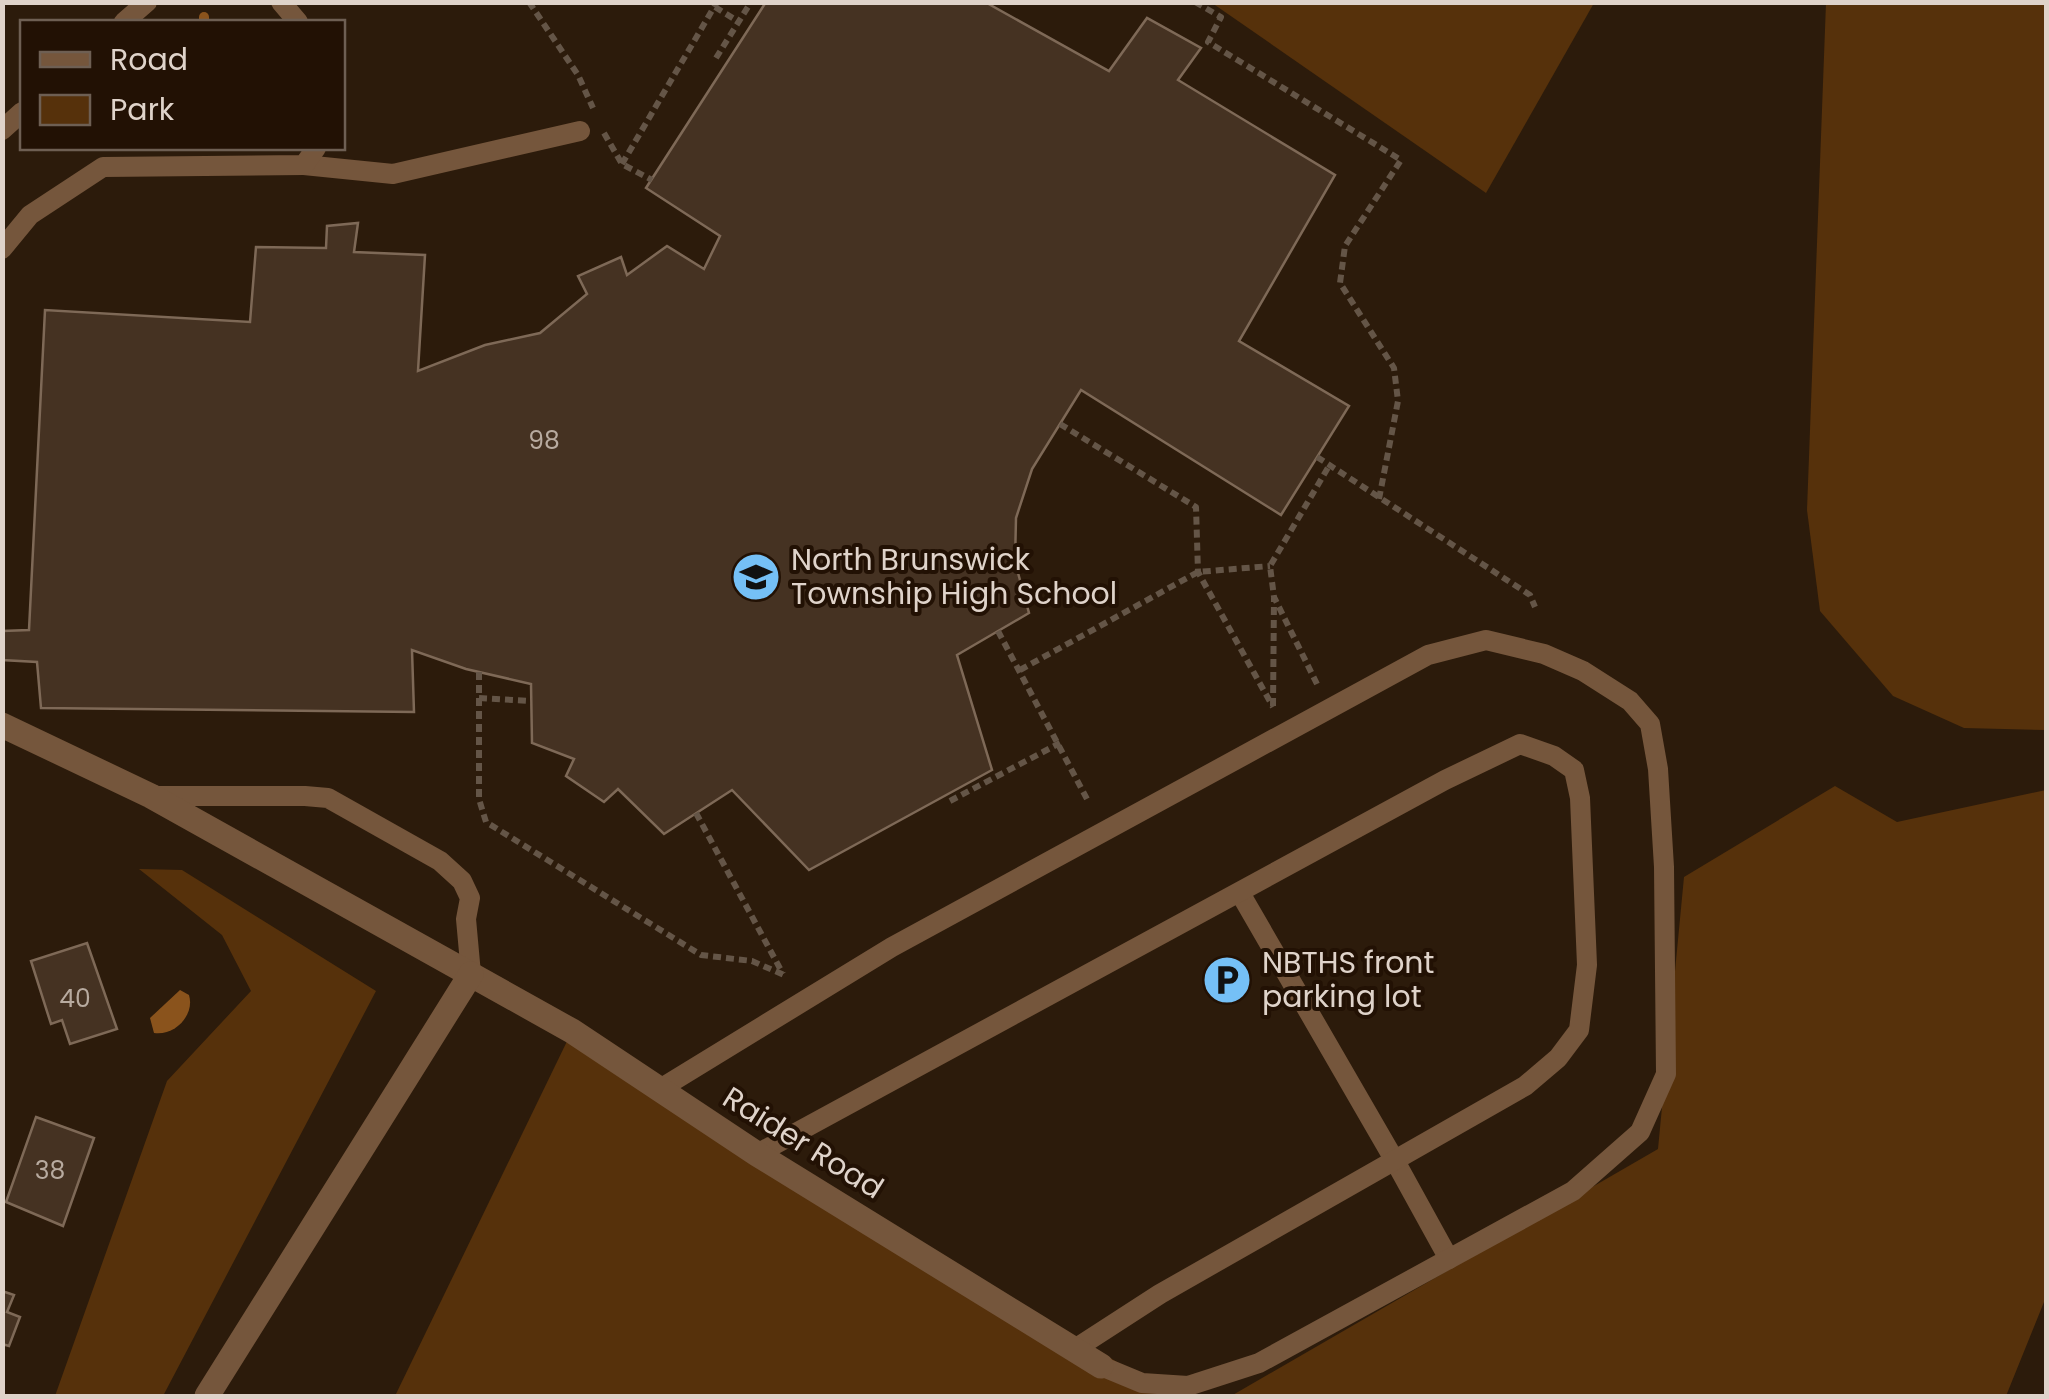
<svg xmlns="http://www.w3.org/2000/svg" width="2049" height="1399" font-family="Poppins,sans-serif">
<rect width="100%" height="100%" fill="#2c1b0b"/>
<g fill="#56310b">
<path d="M1212,3H1594L1486,193Z"/>
<path d="M1826,3H2046V730L1964,728L1893,696L1820,611L1807,510Z"/>
<path d="M1835,786L1897,822L2046,790V1297L2006,1396H1231L1658,1149L1684,877Z"/>
<path d="M139,869L182,870L376,991L163,1396H55L167,1081L251,991L222,935Z"/>
<path d="M572,1031L1173,1396H395Z"/>
</g>
<path fill="#8a531c" d="M180,990L189,995C195,1015 175,1036 154,1033L150,1018Z"/>
<g fill="none" stroke-linecap="round" stroke-linejoin="round">
<path stroke="#8a531c" stroke-width="10" d="M204,22V17"/>
</g>
<g fill="#453222" stroke="#7e6957" stroke-width="2.5">
<path d="M766,2H985L1109,71L1147,18L1201,48L1178,80L1335,175L1239,341L1349,406L1281,515L1081,390L1032,469L1016,518L1015,562L1029,613L957,655L992,770L809,870L732,790L664,834L618,789L604,802L566,776L574,759L532,743L531,684L466,669L412,650L414,712L41,708L37,662L2,660V631L29,630L45,310L250,322L256,247L326,248L327,226L358,223L354,252L425,255L418,371L485,345L540,333L587,294L578,276L621,257L627,275L667,246L704,269L720,236L646,188Z"/>
<path d="M87,943L117,1029L70,1044L62,1020L51,1024L31,961Z"/>
<path d="M36,1117L94,1138L63,1226L6,1202Z"/>
<path d="M2,1291L14,1295L7,1312L20,1317L9,1346L2,1344Z"/>
</g>
<g fill="none" stroke-linecap="round" stroke-linejoin="round">
<g stroke="#645547" stroke-width="6" stroke-dasharray="8 5" stroke-linecap="butt">
<path d="M529,2L578,75L593,108"/>
<path d="M1195,2L1221,17L1208,42L1401,160L1345,246L1340,283L1394,368L1398,401L1379,499"/>
<path d="M715,7L739,22"/>
<path d="M716,58L751,2"/>
<path d="M604,133L622,164L652,180"/>
<path d="M622,164L717,2"/>
<path d="M1060,424L1196,507L1198,572L1273,707"/>
<path d="M1317,457L1530,595L1535,607"/>
<path d="M998,631L1087,799"/>
<path d="M1020,670L1198,572L1270,566"/>
<path d="M479,672V799L486,822L701,955L752,961L784,975"/>
<path d="M1317,684L1274,597L1270,566L1329,466"/>
<path d="M479,698L531,701"/>
<path d="M1273,706L1274,598"/>
<path d="M950,801L1060,743"/>
<path d="M696,813L783,974"/>
</g>
<g stroke="#75563c" stroke-width="20">
<path d="M281,2L298,22"/>
<path d="M124,22L147,2"/>
<path d="M2,130L22,112"/>
<path d="M304,165L393,174L580,131"/>
<path d="M2,249L30,215L103,167L304,165L316,148"/>
<path d="M154,796H305L328,798L440,861L462,881L470,898L466,919L471,974"/>
<path d="M1240,893L1395,1161L1449,1259"/>
<path d="M660,1089L892,947L1428,655L1486,640L1544,654L1583,671L1630,701L1650,724L1658,769L1664,867L1666,1074L1640,1132L1573,1191L1259,1363L1188,1386L1142,1383L1101,1366"/>
<path d="M757,1154L1445,780L1520,744L1554,756L1574,770L1580,798L1587,965L1579,1030L1558,1058L1525,1086L1160,1294L1075,1349"/>
</g>
<g stroke="#75563c" stroke-width="25">
<path d="M2,725L151,796L572,1031L757,1154L1101,1366"/>
<path d="M207,1396L471,974"/>
</g>
</g>
<defs>
<g id="school-disc" transform="scale(2.5)"><circle r="9.5" fill="#75c0f6" stroke="#221104"/><path d="M0-5L7-2L0 1L-7-2ZM-4 1L0 2.5L4 1V4Q0 6-4 4Z" fill="#111"/></g>
<g id="parking-disc" transform="scale(2.5)"><circle r="9.5" fill="#75c0f6" stroke="#221104"/><path d="M-3.5-5.5H1a3.5 3.5 0 0 1 0 7H-1V5.5H-3.5ZM-1-3.4V-.6H.8a1.4 1.4 0 0 0 0-2.8Z" fill="#111"/></g>
</defs>
<g fill-rule="evenodd">
<use href="#school-disc" x="756" y="577"/>
<use href="#parking-disc" x="1227" y="980"/>
</g>
<g text-anchor="middle" stroke-width="8" stroke-linejoin="round" paint-order="stroke">
<g font-size="25" fill="#b8aba0">
<text x="544" y="449">98</text>
<text x="75" y="1007">40</text>
<text x="50" y="1179">38</text>
</g>
<g font-size="30" fill="#dfd3ca" stroke="#221104" text-anchor="start">
<text x="791" y="570">North Brunswick<tspan x="791" dy="34">Township High School</tspan></text>
<text x="1262" y="973">NBTHS front<tspan x="1262" dy="34">parking lot</tspan></text>
</g>
<g font-size="30" fill="#dfd3ca" stroke="#221104">
<text transform="translate(803 1143) rotate(32)" y="10">Raider Road</text>
</g>
</g>
<rect width="2049" height="1399" fill="none" stroke="#dfd3ca" stroke-width="10"/>
<rect x="20" y="20" width="325" height="130" fill="#221104" stroke="#6e5f53" stroke-width="2.5"/>
<rect x="40" y="52" width="50" height="15" fill="#75563c" stroke="#6e5f53" stroke-width="2.5"/>
<text x="110" y="70" font-size="30" fill="#dfd3ca">Road</text>
<rect x="40" y="95" width="50" height="30" fill="#56310b" stroke="#6e5f53" stroke-width="2.5"/>
<text x="110" y="120" font-size="30" fill="#dfd3ca">Park</text>
</svg>
